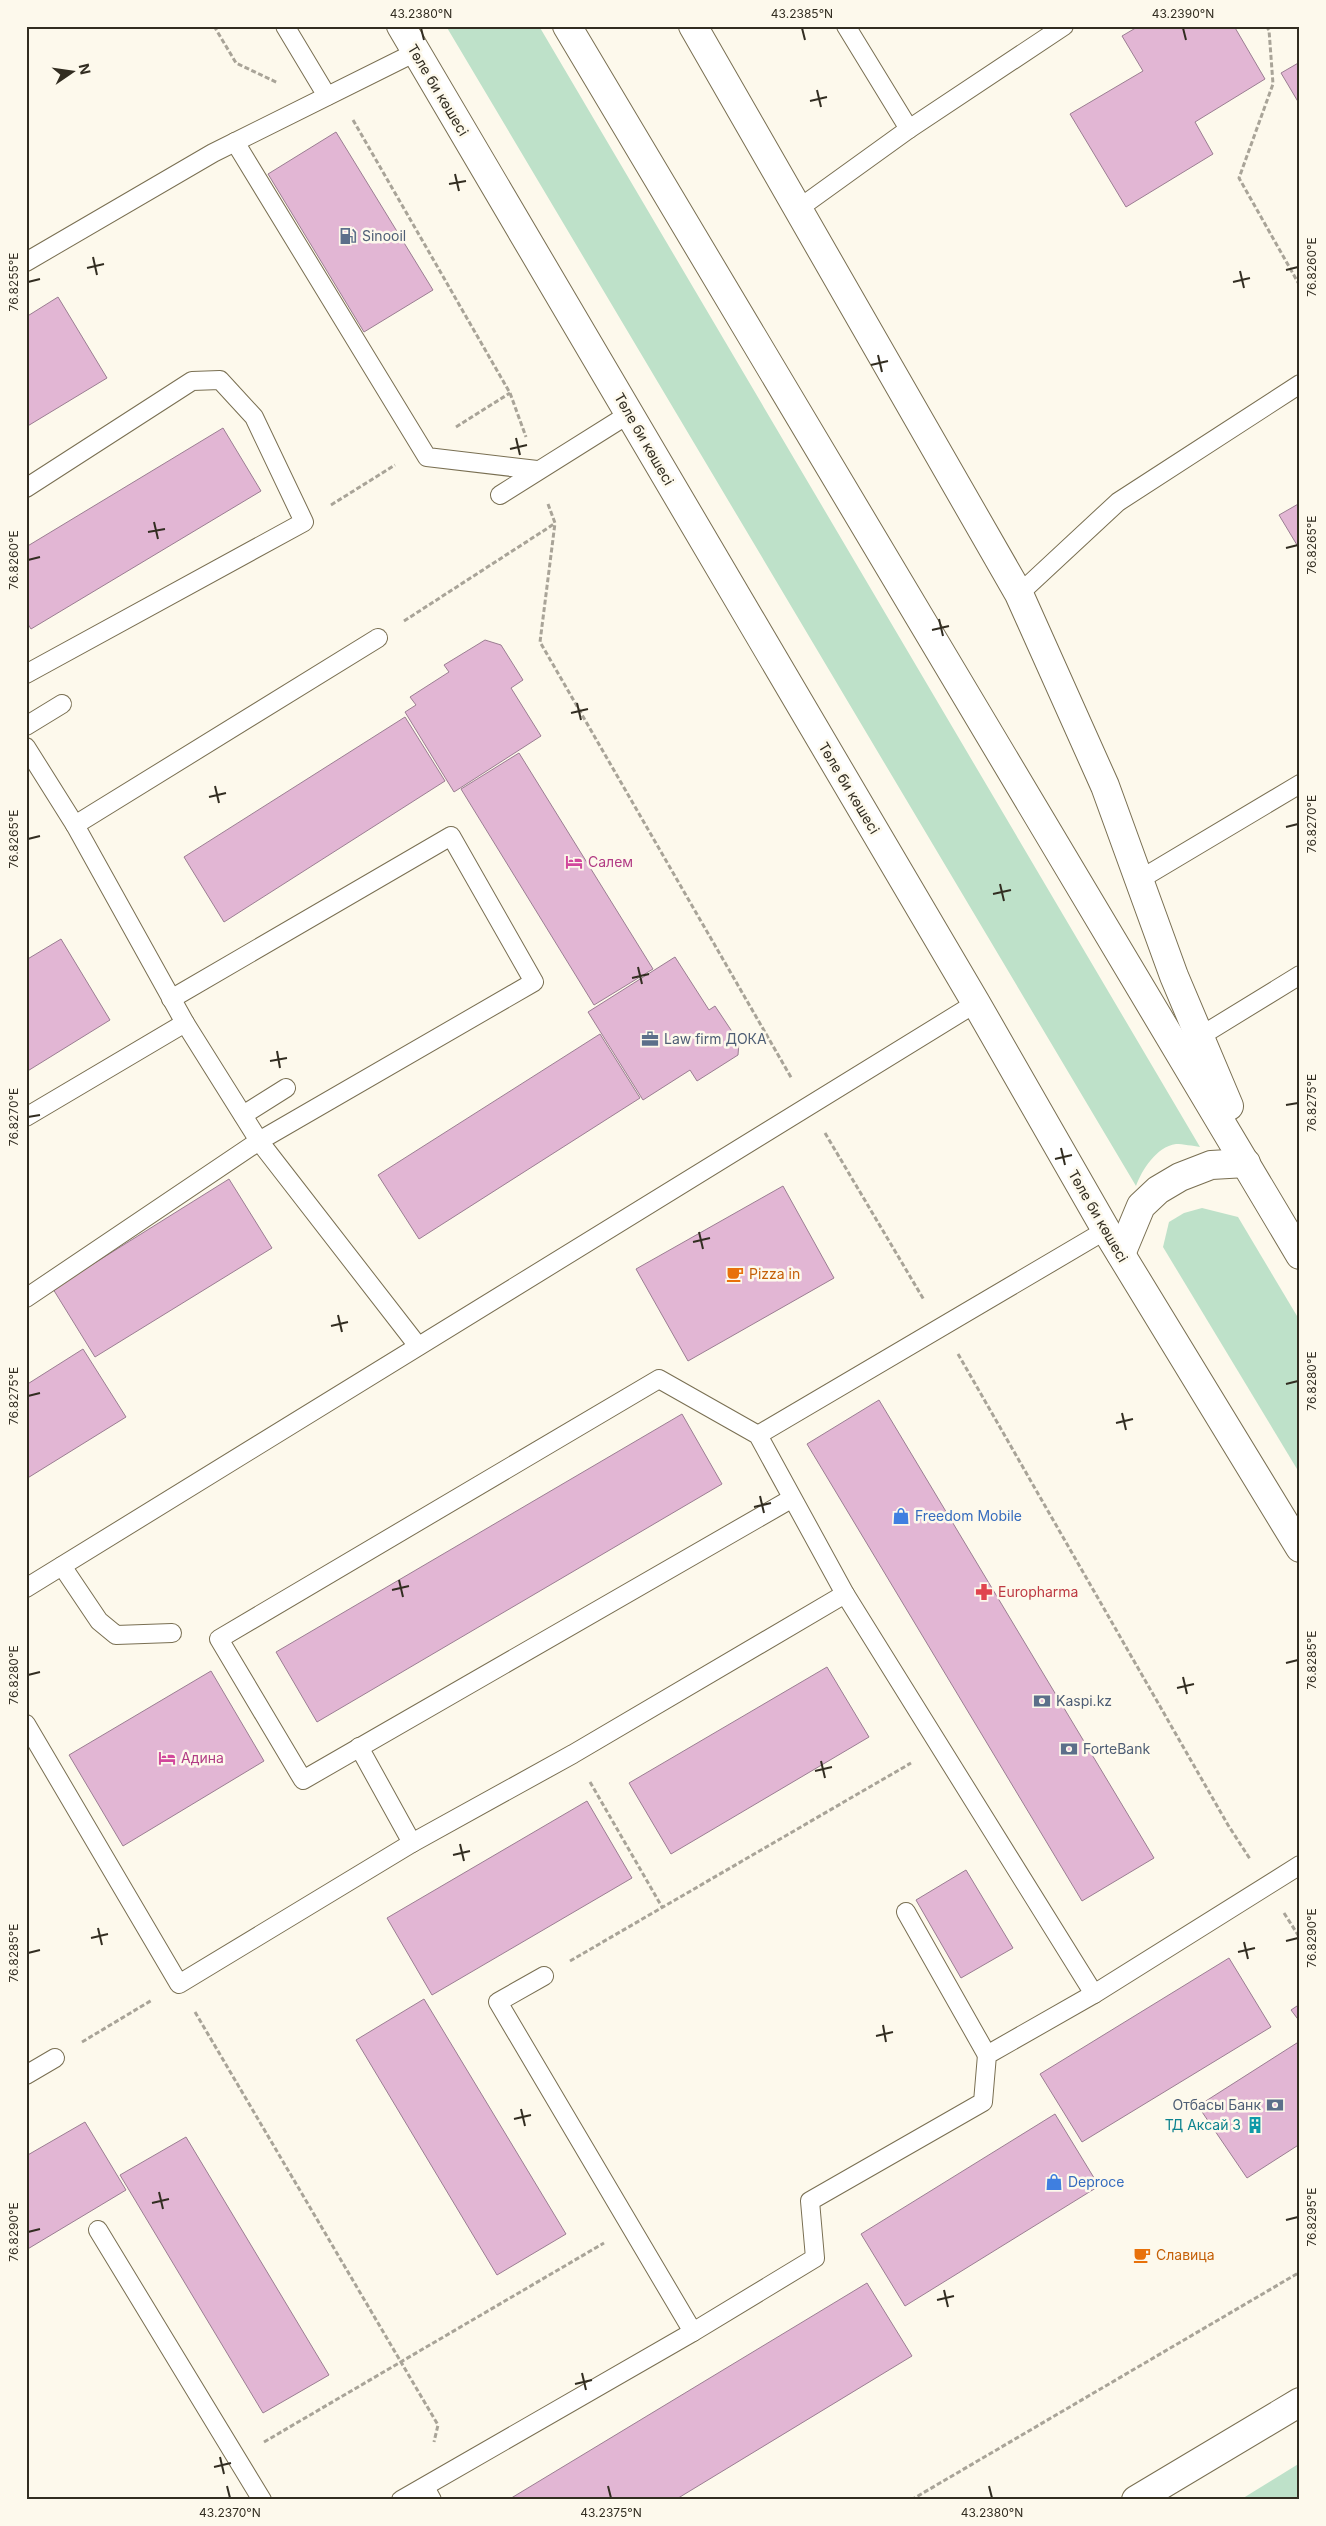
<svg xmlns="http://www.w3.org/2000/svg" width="1326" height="2526" font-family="Inter,sans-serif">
<rect width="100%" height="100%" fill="#fdf9ec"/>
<g fill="#bee1c9">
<path d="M446,26H539L1200,1147C1193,1146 1183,1144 1176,1144C1156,1147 1142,1170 1136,1186Z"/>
<path d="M1202,1208L1238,1217L1300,1321V1474L1163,1247L1169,1222L1184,1213Z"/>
<path d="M1300,2463V2500H1240Z"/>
</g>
<g fill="#e2b6d4" stroke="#9b7e92">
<path d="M1139,26H1234L1265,79L1195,122L1213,154L1126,207L1070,114L1143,71L1122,36Z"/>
<path d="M1300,62V105L1281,73Z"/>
<path d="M336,132L433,290L364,332L268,174Z"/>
<path d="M58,297L107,378L26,427V317Z"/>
<path d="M223,428L261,491L31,629L26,621V547Z"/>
<path d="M1300,503V550L1279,515Z"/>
<path d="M485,640L501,645L523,680L511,688L541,736L454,792L405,712L416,705L410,697L449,672L444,665Z"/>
<path d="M405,717L445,781L224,922L184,857Z"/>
<path d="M519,753L653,969L594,1005L461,789Z"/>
<path d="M61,939L110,1020L26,1072V960Z"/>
<path d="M675,957L709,1010L715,1006L739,1042L738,1055L697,1081L690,1070L643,1100L588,1012Z"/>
<path d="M600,1034L640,1098L419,1239L378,1175Z"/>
<path d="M229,1179L272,1248L95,1357L53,1289Z"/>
<path d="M783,1186L834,1278L688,1361L636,1269Z"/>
<path d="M83,1349L126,1417L26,1479V1385Z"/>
<path d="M879,1400L1154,1858L1082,1901L807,1444Z"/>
<path d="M682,1414L722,1484L317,1722L276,1652Z"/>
<path d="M827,1667L869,1737L671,1854L629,1783Z"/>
<path d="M211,1671L264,1761L123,1846L69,1755Z"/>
<path d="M587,1801L632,1878L432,1995L387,1918Z"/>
<path d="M966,1870L1013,1948L961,1978L916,1900Z"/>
<path d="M1229,1958L1271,2027L1082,2142L1040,2074Z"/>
<path d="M424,1999L566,2234L497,2275L356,2040Z"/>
<path d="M1300,2004V2022L1291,2010Z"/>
<path d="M1300,2041V2144L1247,2178L1198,2106Z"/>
<path d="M1055,2114L1099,2186L905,2306L861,2234Z"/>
<path d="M85,2122L126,2190L26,2250V2156Z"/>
<path d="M186,2137L329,2375L263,2413L120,2175Z"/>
<path d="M867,2283L912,2356L675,2500H508Z"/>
</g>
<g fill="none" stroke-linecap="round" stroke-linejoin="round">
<g stroke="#796f52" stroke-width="20">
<g id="lane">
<path d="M285,26L327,96"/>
<path d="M909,129L1064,26"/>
<path d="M235,142L427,457L537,470"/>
<path d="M798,209L909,129L846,26"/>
<path d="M26,262L213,153L416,52"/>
<path d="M26,488L192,381L220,380L254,417L304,522L26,674"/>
<path d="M500,495L629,414"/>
<path d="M1019,594L1118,502L1300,384"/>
<path d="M26,726L62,704"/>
<path d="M26,747L75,825L185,1023"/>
<path d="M75,825L378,638"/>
<path d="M1139,880L1300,784"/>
<path d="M1199,1037L1300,975"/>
<path d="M243,1115L286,1088"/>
<path d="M26,1117L185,1023L259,1141L534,982L451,836L171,999"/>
<path d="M26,1298L259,1141L418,1346"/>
<path d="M758,1435L1106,1230"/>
<path d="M791,1499L303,1780L219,1639L659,1379L758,1435L845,1594L1094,1994"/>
<path d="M62,1566L99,1621L116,1635L172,1633"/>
<path d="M26,1588L976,1003"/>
<path d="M26,1724L179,1984L412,1843L573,1754L845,1594"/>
<path d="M359,1747L412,1843"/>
<path d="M906,1912L987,2055"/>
<path d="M544,1976L498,2002L693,2332"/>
<path d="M26,2075L55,2058"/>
<path d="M98,2230L262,2500"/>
<path d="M425,2487L432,2500"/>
<path d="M401,2500L693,2332L815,2258L810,2201L983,2102L987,2055L1094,1994L1300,1865"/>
</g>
</g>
<g stroke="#796f52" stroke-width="30">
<g id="secondary">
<path d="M401,26L976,1003L1106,1230L1300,1548"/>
<path d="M567,26L1300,1255"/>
<path d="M693,26L1019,594L1105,786L1174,976L1229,1106"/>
<path d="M1121,1254L1141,1206L1158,1190L1180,1177L1211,1165L1246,1163"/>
<path d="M1136,2500L1300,2402"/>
</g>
</g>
<g stroke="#a9a498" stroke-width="3" stroke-dasharray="5 2.5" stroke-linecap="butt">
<path d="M214,26L236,63L278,83"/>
<path d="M1266,26L1269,30L1273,84L1239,178L1300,286"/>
<path d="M353,120L510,393L526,437"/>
<path d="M456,427L510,393"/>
<path d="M548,504L555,523L540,642L792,1079"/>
<path d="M331,505L395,465"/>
<path d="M404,621L554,524"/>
<path d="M825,1133L924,1300"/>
<path d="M958,1354L1228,1825L1250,1859"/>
<path d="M590,1782L662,1907"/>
<path d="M1284,1913L1300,1938"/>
<path d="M570,1961L911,1763"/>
<path d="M195,2012L438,2425L434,2442"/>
<path d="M82,2042L152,2000"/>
<path d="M264,2442L604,2243"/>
<path d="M911,2500L1300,2272"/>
</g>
<use href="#lane" stroke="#fff" stroke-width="18"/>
<use href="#secondary" stroke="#fff" stroke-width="28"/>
</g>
<path fill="none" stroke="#322d21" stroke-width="2" d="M421,28L424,40M802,28L805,40M1183,28L1186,40M817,90L821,107M810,101L827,97M455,174L459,191M449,184L466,181M93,257L97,275M87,268L104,264M1286,270L1298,267M1240,271L1244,288M28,282L40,279M1233,282L1250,278M878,355L882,372M871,365L888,361M516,438L520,455M510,449L527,445M154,522L158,539M148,532L165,529M1286,548L1298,545M28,560L40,557M939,619L943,636M932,630L949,626M577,703L581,720M571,713L588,709M215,786L219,803M209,797L226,793M1286,827L1298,824M28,839L40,836M1000,884L1004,901M993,894L1011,890M638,967L642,984M632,978L649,974M277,1051L280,1068M270,1061L287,1058M1286,1105L1298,1103M28,1117L40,1115M1061,1148L1065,1165M1055,1159L1072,1155M699,1232L703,1249M693,1242L710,1238M338,1315L342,1332M331,1326L348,1322M1286,1384L1298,1381M28,1396L40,1393M1122,1413L1126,1430M1116,1423L1133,1419M760,1496L764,1513M754,1507L771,1503M399,1580L403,1597M392,1590L409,1586M1286,1663L1298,1660M28,1675L40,1672M1183,1677L1187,1694M1177,1688L1194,1684M821,1761L825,1778M815,1771L832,1767M460,1844L464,1861M453,1855L470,1851M98,1928L102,1945M91,1938L108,1934M1286,1941L1298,1938M1244,1942L1248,1959M1238,1952L1255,1948M28,1953L40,1950M883,2025L886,2042M876,2036L893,2032M521,2109L525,2126M514,2119L531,2115M159,2192L163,2209M152,2203L169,2199M1286,2220L1298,2217M28,2232L40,2229M944,2290L948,2307M937,2300L954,2296M582,2373L586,2390M575,2384L592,2380M220,2457L224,2474M214,2467L231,2463M227,2486L230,2498M608,2486L611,2498M989,2486L992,2498"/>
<defs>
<g id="fuel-bare" transform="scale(1.35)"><path d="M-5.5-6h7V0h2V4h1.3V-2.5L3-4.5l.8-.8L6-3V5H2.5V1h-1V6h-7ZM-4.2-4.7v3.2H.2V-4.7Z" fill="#5c6f8a" stroke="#fdf9ec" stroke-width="2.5" paint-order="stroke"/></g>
<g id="hotel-bare" transform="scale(1.35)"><path d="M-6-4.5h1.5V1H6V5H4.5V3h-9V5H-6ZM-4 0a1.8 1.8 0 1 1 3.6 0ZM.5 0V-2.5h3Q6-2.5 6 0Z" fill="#d1479c" stroke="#fdf9ec" stroke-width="2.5" paint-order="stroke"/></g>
<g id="office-bare" transform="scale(1.35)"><path d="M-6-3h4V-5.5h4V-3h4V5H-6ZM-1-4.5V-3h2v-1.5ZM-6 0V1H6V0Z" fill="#5c6f8a" stroke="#fdf9ec" stroke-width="2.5" paint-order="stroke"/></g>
<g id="cafe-bare" transform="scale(1.35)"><path d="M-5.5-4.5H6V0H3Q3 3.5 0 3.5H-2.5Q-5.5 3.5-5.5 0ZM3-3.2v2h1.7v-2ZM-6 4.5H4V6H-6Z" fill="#e8710a" stroke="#fdf9ec" stroke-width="2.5" paint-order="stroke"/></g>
<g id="shop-bare" transform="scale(1.35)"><path d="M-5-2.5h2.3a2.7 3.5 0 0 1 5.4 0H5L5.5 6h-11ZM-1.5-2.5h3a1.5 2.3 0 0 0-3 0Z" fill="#3f7fe0" stroke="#fdf9ec" stroke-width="2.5" paint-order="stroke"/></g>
<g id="pharmacy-bare" transform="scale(1.35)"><path d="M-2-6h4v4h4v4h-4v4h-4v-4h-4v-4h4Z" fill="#e0444e" stroke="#fdf9ec" stroke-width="2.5" paint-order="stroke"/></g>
<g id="bank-bare" transform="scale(1.35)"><path d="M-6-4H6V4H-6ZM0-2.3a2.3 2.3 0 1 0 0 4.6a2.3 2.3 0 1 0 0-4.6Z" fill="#5c6f8a" stroke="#fdf9ec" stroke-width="2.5" paint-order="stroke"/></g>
<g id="building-bare" transform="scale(1.35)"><path d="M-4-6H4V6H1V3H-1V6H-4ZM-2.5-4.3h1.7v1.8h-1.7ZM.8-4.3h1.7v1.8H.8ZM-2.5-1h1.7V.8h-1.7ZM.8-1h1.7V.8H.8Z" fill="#0f9aa8" stroke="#fdf9ec" stroke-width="2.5" paint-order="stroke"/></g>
</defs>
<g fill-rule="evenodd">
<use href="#fuel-bare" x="348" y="236"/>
<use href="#hotel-bare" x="574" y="862"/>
<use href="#office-bare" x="650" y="1039"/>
<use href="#cafe-bare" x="735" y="1274"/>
<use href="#shop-bare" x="901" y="1516"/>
<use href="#pharmacy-bare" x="984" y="1592"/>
<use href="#bank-bare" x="1042" y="1701"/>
<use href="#bank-bare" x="1069" y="1749"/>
<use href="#hotel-bare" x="167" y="1758"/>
<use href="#bank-bare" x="1275" y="2105"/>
<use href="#building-bare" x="1255" y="2125"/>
<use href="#shop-bare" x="1054" y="2182"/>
<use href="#cafe-bare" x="1142" y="2255"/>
</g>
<g text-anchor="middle" stroke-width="5" stroke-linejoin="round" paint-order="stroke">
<g font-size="14" fill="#322d21" stroke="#fdf9ec">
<text transform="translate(438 90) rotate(59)" y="5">Төле би көшесі</text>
<text transform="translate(644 439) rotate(60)" y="5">Төле би көшесі</text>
<text transform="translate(849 788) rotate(59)" y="5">Төле би көшесі</text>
<text transform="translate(1098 1216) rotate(60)" y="5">Төле би көшесі</text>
</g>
<g font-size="14" fill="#4e5e75" stroke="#fdf9ec" text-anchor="start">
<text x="362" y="241">Sinooil</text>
<text x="664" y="1044">Law firm ДОКА</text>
<text x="1056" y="1706">Kaspi.kz</text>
<text x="1083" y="1754">ForteBank</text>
<text x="1261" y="2110" text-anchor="end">Отбасы Банк</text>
</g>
<g font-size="14" fill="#b23c85" stroke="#fdf9ec" text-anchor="start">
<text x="588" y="867">Салем</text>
<text x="181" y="1763">Адина</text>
</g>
<g font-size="14" fill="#c56008" stroke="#fdf9ec" text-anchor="start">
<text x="749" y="1279">Pizza in</text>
<text x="1156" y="2260">Славица</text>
</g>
<g font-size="14" fill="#366cbe" stroke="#fdf9ec" text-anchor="start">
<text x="915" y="1521">Freedom Mobile</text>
<text x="1068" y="2187">Deproce</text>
</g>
<g font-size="14" fill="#be3a42" stroke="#fdf9ec" text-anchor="start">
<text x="998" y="1597">Europharma</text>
</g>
<g font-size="14" fill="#0d838f" stroke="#fdf9ec" text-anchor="end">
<text x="1241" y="2130">ТД Аксай 3</text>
</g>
</g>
<rect width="1326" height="2526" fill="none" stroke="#fdf9ec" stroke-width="55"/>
<g transform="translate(72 72) rotate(77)" stroke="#fdf9ec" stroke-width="4" paint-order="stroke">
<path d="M0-4L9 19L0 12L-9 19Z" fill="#322d21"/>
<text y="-8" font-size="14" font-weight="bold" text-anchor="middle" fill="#322d21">N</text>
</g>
<rect x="28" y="28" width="1270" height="2470" fill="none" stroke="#322d21" stroke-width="2"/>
<g font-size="12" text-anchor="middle" fill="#322d21">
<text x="421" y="18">43.2380°N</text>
<text x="802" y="18">43.2385°N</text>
<text x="1183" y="18">43.2390°N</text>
<text transform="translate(1312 267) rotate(-90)" y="4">76.8260°E</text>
<text transform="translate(14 282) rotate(-90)" y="4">76.8255°E</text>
<text transform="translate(1312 545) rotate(-90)" y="4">76.8265°E</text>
<text transform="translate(14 560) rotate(-90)" y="4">76.8260°E</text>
<text transform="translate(1312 824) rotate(-90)" y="4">76.8270°E</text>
<text transform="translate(14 839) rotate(-90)" y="4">76.8265°E</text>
<text transform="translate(1312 1103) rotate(-90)" y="4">76.8275°E</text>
<text transform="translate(14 1117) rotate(-90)" y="4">76.8270°E</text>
<text transform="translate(1312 1381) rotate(-90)" y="4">76.8280°E</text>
<text transform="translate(14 1396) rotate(-90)" y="4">76.8275°E</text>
<text transform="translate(1312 1660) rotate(-90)" y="4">76.8285°E</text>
<text transform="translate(14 1675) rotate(-90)" y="4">76.8280°E</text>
<text transform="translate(1312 1938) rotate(-90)" y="4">76.8290°E</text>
<text transform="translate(14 1953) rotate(-90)" y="4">76.8285°E</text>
<text transform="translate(1312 2217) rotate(-90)" y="4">76.8295°E</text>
<text transform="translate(14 2232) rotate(-90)" y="4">76.8290°E</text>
<text x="230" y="2517">43.2370°N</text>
<text x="611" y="2517">43.2375°N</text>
<text x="992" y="2517">43.2380°N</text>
</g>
</svg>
